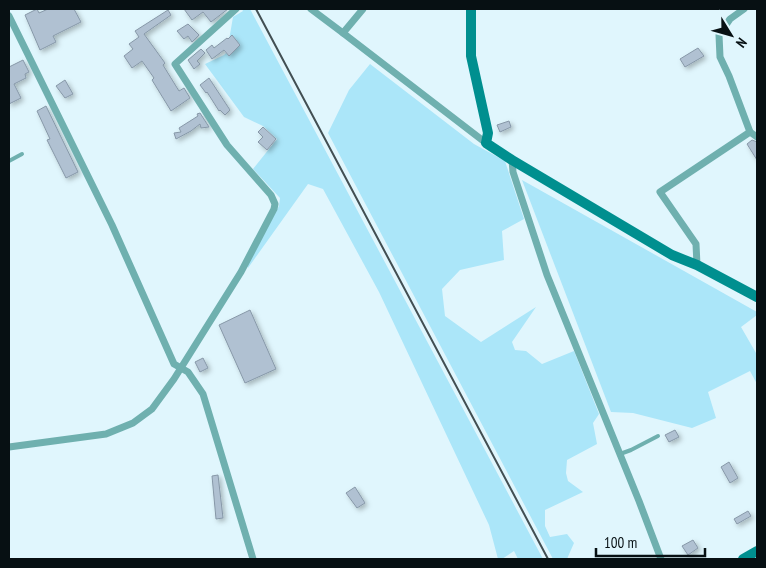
<svg xmlns="http://www.w3.org/2000/svg" width="766" height="568" font-family="'PT Sans Narrow',sans-serif">
<defs>
<filter id="shadow"><feDropShadow dx="2.5" dy="2.5" stdDeviation="2.5" flood-color="#0004"/></filter>
</defs>
<rect width="100%" height="100%" fill="#e0f6fd"/>
<g fill="#abe6f9">
<path d="M242,9H250L543,559H518L514,551L502,559H498L489,525L379,292L323,189L308,184L248,268L247,264L279,206L280,198L253,169L277,139L263,126L244,117L205,64L224,55L227,52L233,17L243,11Z"/>
<path d="M370,64L474,144L505,161L524,219L502,231L504,260L460,270L442,289L445,316L481,342L536,307L512,342L515,350L526,351L542,364L574,351L599,414L593,423L597,444L567,460L566,473L568,481L583,492L545,510V526L550,537L567,534L574,543L567,559H553L328,133L349,90Z"/>
<path d="M522,180L757,312V315L741,327L756,353H757V384L750,371L708,392L716,418L692,428L633,413L611,412Z"/>
</g>
<g fill="#b0c1d2" stroke="#8798a8" filter="url(#shadow)">
<path d="M37,9L39,13L48,9H74L81,22L53,36L56,42L40,50L25,15Z"/>
<path d="M184,9H228L211,22L203,12L192,20Z"/>
<path d="M168,10L171,15L144,34L165,63L163,65L179,91L184,88L190,98L171,111L152,80L154,78L142,61L132,68L124,56L133,49L129,44L139,37L135,31Z"/>
<path d="M188,24L199,35L192,42L188,36L184,39L177,31Z"/>
<path d="M232,35L240,45L229,56L224,50L212,59L206,50L212,45L214,48L227,38L228,39Z"/>
<path d="M698,48L704,56L685,67L680,59Z"/>
<path d="M201,49L205,53L197,61L200,64L194,69L188,60Z"/>
<path d="M23,60L29,72L25,74L26,78L14,84L21,98L9,104V67Z"/>
<path d="M209,78L230,110L225,115L220,110L219,111L207,92L206,93L200,85Z"/>
<path d="M65,80L73,94L65,98L56,86Z"/>
<path d="M46,106L78,172L66,178L47,140L50,139L37,111Z"/>
<path d="M200,113L209,127L201,128L200,124L191,131L176,139L174,133L181,132L179,128L198,116L197,114Z"/>
<path d="M509,121L511,127L500,132L497,125Z"/>
<path d="M263,127L276,139L267,150L258,142L263,137L258,132Z"/>
<path d="M752,140L757,142V160L747,144Z"/>
<path d="M250,310L276,369L245,383L219,325Z"/>
<path d="M203,358L208,368L200,372L195,362Z"/>
<path d="M675,430L679,437L669,442L665,435Z"/>
<path d="M729,462L738,478L730,483L721,467Z"/>
<path d="M218,475L223,518L216,519L212,476Z"/>
<path d="M355,487L365,503L357,508L346,493Z"/>
<path d="M748,511L751,516L737,524L734,519Z"/>
<path d="M693,540L698,548L688,555L682,546Z"/>
</g>
<g fill="none" stroke-linecap="round" stroke-linejoin="round">
<g stroke="#6fb0af" stroke-width="4">
<path d="M9,161L22,154"/>
<path d="M620,454L631,450L658,436"/>
</g>
<g stroke="#6fb0af" stroke-width="7">
<path d="M311,9L343,33L363,9"/>
<path d="M744,9L730,19L719,35L720,57L729,76L750,132L757,137"/>
<path d="M9,16L112,225L174,364L188,372L203,394L253,559"/>
<path d="M343,33L486,143"/>
<path d="M512,160L513,172L547,275L639,501L661,559"/>
<path d="M697,265L696,244L660,192L750,132"/>
<path d="M9,447L106,434L133,423L152,409L174,379L241,272L274,209L275,204L271,195L227,145L175,64L236,9"/>
</g>
<g stroke="#008f8f" stroke-width="10">
<path d="M471,9V56L488,133L486,143L512,160L672,255L697,265L757,297"/>
<path d="M743,559L757,551"/>
</g>
<path stroke="#424f53" stroke-width="2" d="M256,9L548,559"/>
</g>
<rect width="766" height="568" fill="none" stroke="#071013" stroke-width="20"/>
<g transform="translate(731 35) rotate(127)" stroke="#e0f6fd" stroke-width="4" paint-order="stroke">
<path d="M0-4L9 19L0 12L-9 19Z" fill="#071013"/>
<text y="-8" font-size="14" font-weight="bold" text-anchor="middle" fill="#071013">N</text>
</g>
<path d="M596 548v8h109v-8" fill="none" stroke="#071013" stroke-width="2.5"/>
<text x="604" y="548" font-size="15" fill="#071013" stroke="#e0f6fd" stroke-width="4" paint-order="stroke">100 m</text>
</svg>
